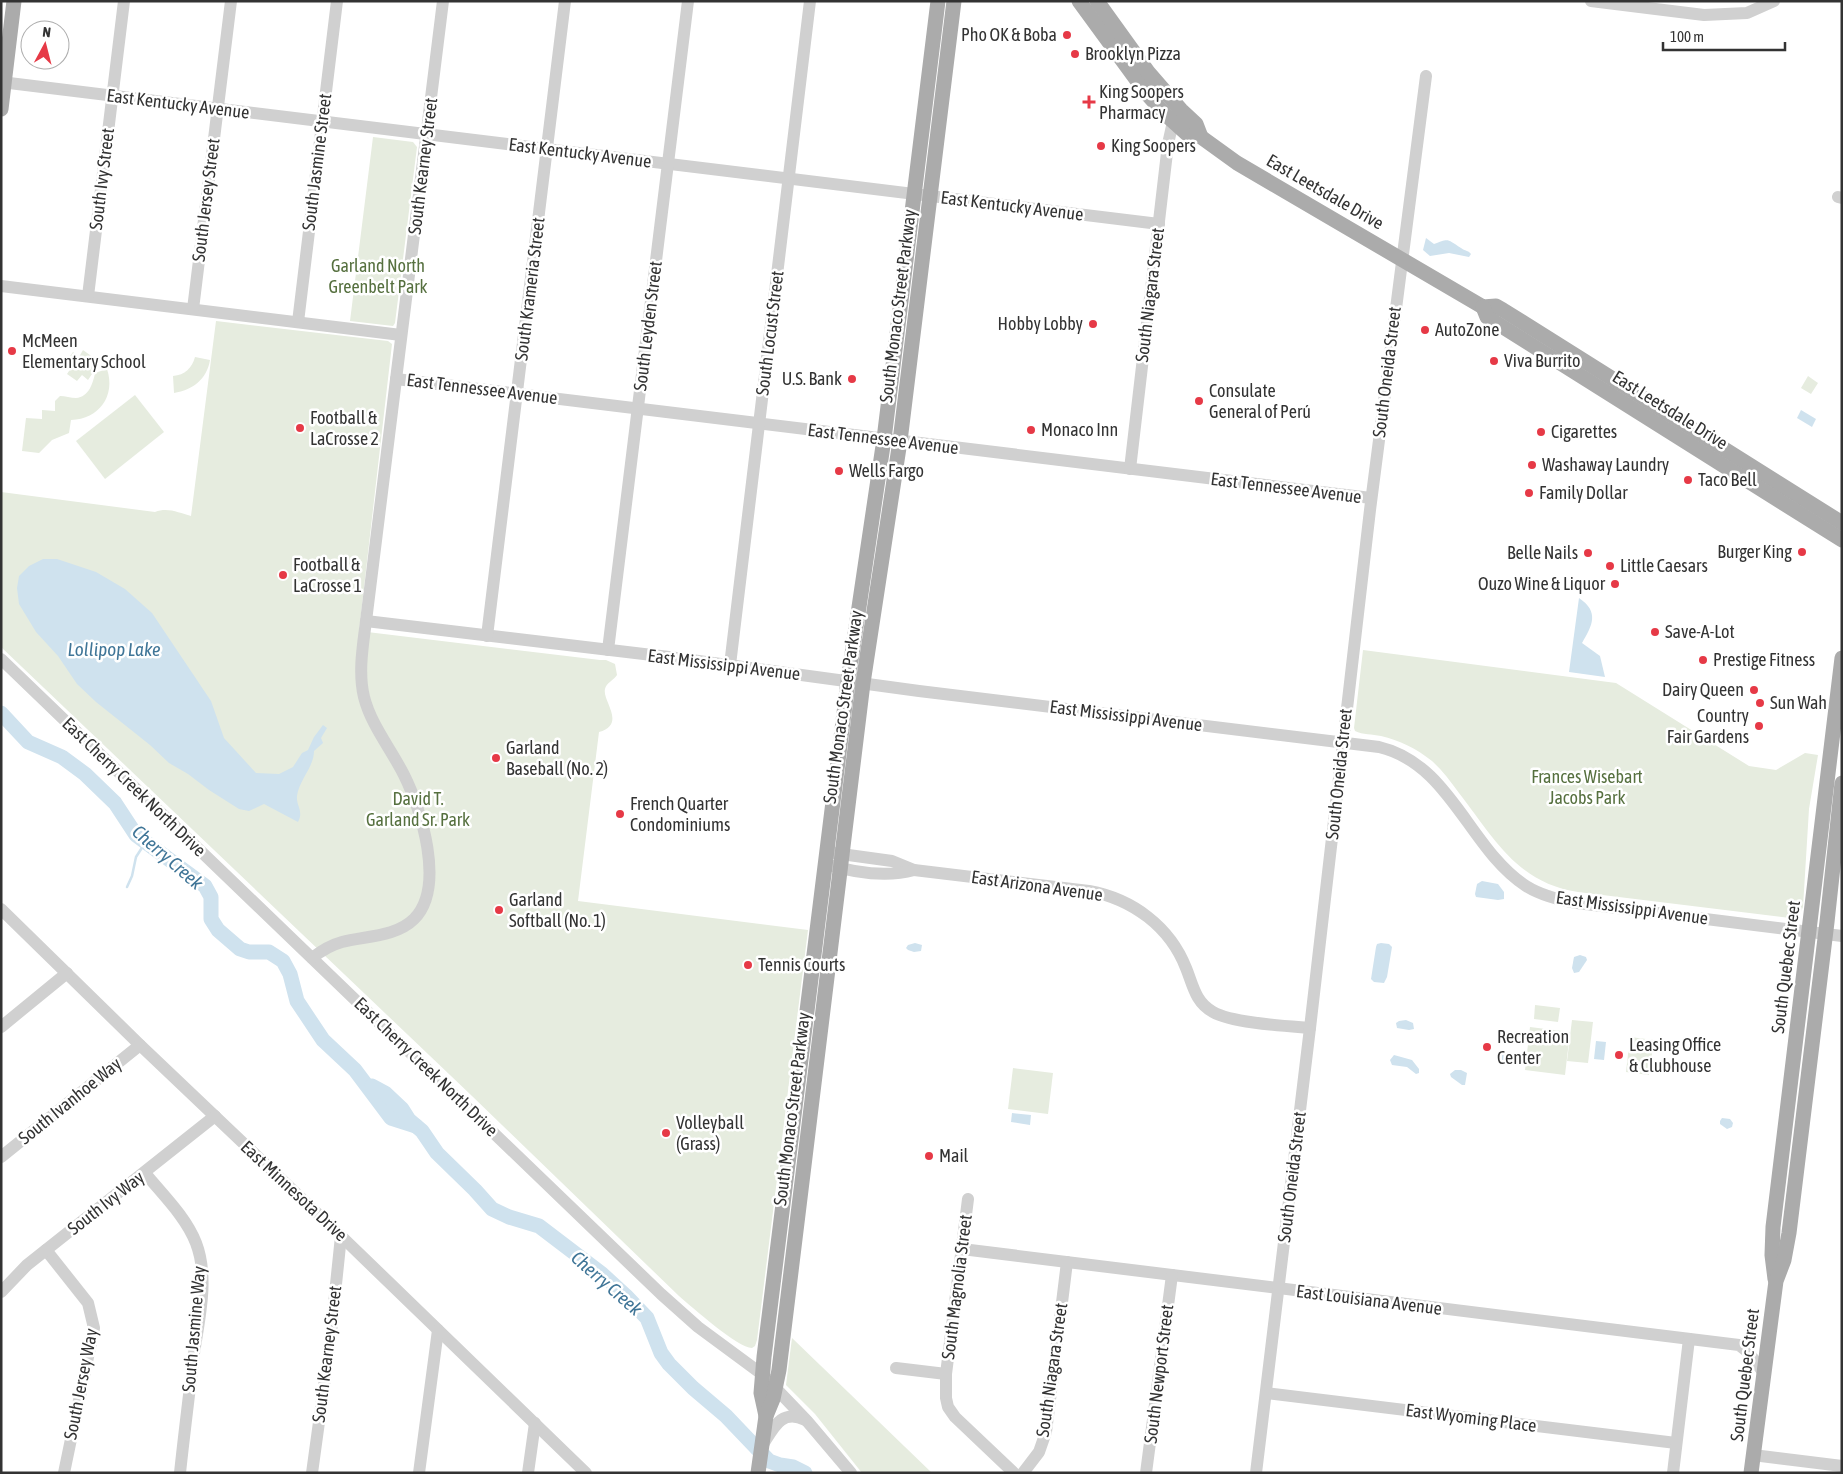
<svg xmlns="http://www.w3.org/2000/svg" width="1843" height="1474" font-family="'Asap Condensed',sans-serif">
<rect width="100%" height="100%" fill="#fff"/>
<g fill="#e6ecdf">
<path d="M373,137L413,142L417,147L395,323L393,326L350,321Z"/>
<path d="M216,321L388,341L392,344L359,631L600,660H606L615,664L617,675C614,680 606,683 605,689C602,701 627,724 599,732L578,901L808,930L757,1340L755,1346L752,1348C738,1348 692,1307 679,1296L472,1096L1,647V492L155,512C168,507 179,513 191,516Z"/>
<path d="M83,350L94,358L90,364L96,368L88,380L82,375L77,381L67,374L71,368L65,363L73,352L79,357Z"/>
<path d="M195,357L210,360C207,379 193,390 174,393L173,376C185,375 192,368 195,357Z"/>
<path d="M107,369C116,396 99,419 71,420L69,433L52,440L39,453L22,451L26,418L42,419V410L55,411V401L60,396C65,396 71,398 76,398C89,397 93,383 95,373Z"/>
<path d="M1808,376L1818,383L1811,394L1801,388Z"/>
<path d="M135,395L164,432L105,479L76,441Z"/>
<path d="M1363,650L1616,683L1749,766L1776,770L1805,753L1818,755L1809,809L1803,907L1799,916L1790,918L1578,892C1517,883 1494,838 1459,793C1451,782 1442,770 1432,761C1417,749 1399,740 1381,736C1372,734 1363,735 1355,731L1354,728Z"/>
<path d="M1535,1005L1560,1008L1558,1022L1534,1019Z"/>
<path d="M1572,1020L1593,1022L1588,1063L1567,1061Z"/>
<path d="M1530,1027L1570,1032L1565,1075L1525,1070Z"/>
<path d="M1630,1037L1654,1040L1649,1075L1626,1072Z"/>
<path d="M1013,1068L1053,1073L1048,1114L1008,1109Z"/>
<path d="M792,1338L932,1473H862L815,1414L786,1385Z"/>
</g>
<g fill="#cfe2ee">
<path d="M1426,238L1434,244C1449,238 1447,239 1461,248C1465,251 1468,250 1471,254L1469,257L1449,253L1430,256L1423,250Z"/>
<path d="M1801,410L1816,419L1812,427L1797,418Z"/>
<path d="M1512,549L1524,550L1523,558L1511,557Z"/>
<path d="M43,559H57L96,572L125,589L152,613L211,701L224,738L256,773L279,774L293,767L302,753L308,750L314,737L323,725L327,728L321,738L323,743L314,751C314,767 299,780 297,796C296,806 304,811 298,822L264,804L249,811L239,809L209,790L188,774L169,763L150,745L96,702L77,684L58,656L36,632L19,604L17,588L19,576L29,566Z"/>
<path d="M1579,598C1600,612 1592,626 1582,643L1600,656L1605,677L1569,672Z"/>
<path d="M1482,881L1498,884L1504,892V899L1498,900L1476,897L1475,894L1477,884Z"/>
<path d="M915,943L922,945L921,951L914,952L908,950L906,948L908,945Z"/>
<path d="M1381,943L1389,944L1392,947L1387,977L1384,983L1374,982L1371,979L1376,947L1377,944Z"/>
<path d="M1580,955L1586,957L1587,960L1579,972L1574,973L1572,968L1574,957Z"/>
<path d="M1399,1021L1406,1020L1413,1023L1414,1029L1409,1030L1397,1028L1396,1023Z"/>
<path d="M1596,1041L1606,1042L1604,1060L1594,1059Z"/>
<path d="M1501,1053L1519,1055L1518,1064L1500,1063Z"/>
<path d="M1394,1055L1412,1060L1419,1069V1073L1416,1074L1407,1067L1392,1065L1390,1060Z"/>
<path d="M1455,1070H1461L1467,1073L1465,1085H1462L1451,1077L1450,1074Z"/>
<path d="M1012,1113L1031,1115L1030,1125L1011,1122Z"/>
<path d="M1722,1118L1730,1119L1733,1123L1732,1127L1727,1129L1720,1124V1121Z"/>
</g>
<g fill="none" stroke-linecap="round" stroke-linejoin="round">
<path stroke="#cfe2ee" stroke-width="2.5" d="M127,887L132,876L136,857L145,843"/>
<g stroke="#cfe2ee" stroke-width="15">
<path d="M1,713L28,742L62,757L85,774L115,803L136,835L205,886L211,897V919L218,930L240,949L249,952H269L283,961L290,974L297,1001L323,1040L355,1070L391,1118L416,1126"/>
<path d="M372,1086L385,1093L402,1109L409,1120L422,1131L437,1153L475,1190L492,1209L509,1217L539,1226L602,1274L626,1296L647,1318L661,1353L669,1364L693,1388L726,1416L769,1461L780,1465L793,1467L805,1473"/>
</g>
<g stroke="#d0d0d0" stroke-width="12">
<path d="M1591,1L1704,15L1747,13L1774,1"/>
<path d="M1,82L1159,224"/>
<path d="M1838,197L1842,198"/>
<path d="M1,286L401,335"/>
<path d="M88,296L124,1"/>
<path d="M193,309L231,1"/>
<path d="M298,322L337,1"/>
<path d="M396,379L1371,498"/>
<path d="M1130,469L1168,144L1172,126L1175,123"/>
<path d="M366,621L669,657L919,691L1379,747C1451,764 1469,849 1526,886C1542,896 1559,900 1577,903L1842,936"/>
<path d="M487,636L565,1"/>
<path d="M608,650L688,1"/>
<path d="M1,659L661,1294L698,1327L763,1375L807,1421L851,1473"/>
<path d="M730,665L810,1"/>
<path d="M834,853L892,861L914,870L1089,891C1133,899 1170,927 1186,968C1193,985 1195,1002 1213,1012C1232,1023 1286,1026 1310,1028"/>
<path d="M825,864C852,872 886,878 914,870"/>
<path d="M1,909L140,1045L341,1236L586,1473"/>
<path d="M312,958C321,951 331,945 342,942C365,936 396,937 414,919C446,887 421,809 404,775C391,749 371,725 364,697C358,672 363,645 366,621L443,1"/>
<path d="M1,1027L67,973"/>
<path d="M1,1157L140,1045"/>
<path d="M145,1173C163,1195 186,1217 196,1243C210,1279 198,1323 193,1360C189,1397 184,1435 180,1473"/>
<path d="M968,1199L946,1374V1398L948,1407L955,1417L1014,1473"/>
<path d="M962,1249L1739,1345L1748,1352L1764,1373"/>
<path d="M46,1250L88,1303L94,1328L64,1473"/>
<path d="M1,1292L27,1265L215,1116"/>
<path d="M896,1368L946,1374"/>
<path d="M1266,1393L1676,1443"/>
<path d="M762,1446C773,1429 781,1408 805,1420"/>
<path d="M1753,1455L1842,1466"/>
<path d="M312,1473L330,1342L341,1236"/>
<path d="M419,1473L438,1330"/>
<path d="M528,1473L535,1423"/>
<path d="M1023,1473L1039,1452L1046,1432L1067,1262"/>
<path d="M1146,1473L1172,1275"/>
<path d="M1256,1473L1310,1028L1370,510L1426,76"/>
<path d="M1673,1473L1689,1339"/>
</g>
<g stroke="#ababab" stroke-width="15">
<path d="M1079,1L1147,94L1166,115L1187,134L1201,137L1237,163L1483,307L1496,306L1503,310L1842,523"/>
<path d="M1097,1L1148,72L1181,110L1196,124L1201,137"/>
<path d="M1,109L14,1"/>
<path d="M1483,307L1487,317L1842,540"/>
<path d="M1775,1279L1772,1255L1773,1227L1842,658"/>
<path d="M766,1416L761,1393L764,1357L848,681L884,439L938,1"/>
<path d="M758,1473L766,1416L773,1399L779,1370L863,683L900,441L954,1"/>
<path d="M1751,1473L1776,1281L1784,1260L1789,1233L1827,922L1842,783"/>
</g>
</g>
<g fill="#e63946" stroke="#fff" stroke-width="2">
<circle cx="1067" cy="35" r="5"/>
<circle cx="1075" cy="54" r="5"/>
<path d="M1086.5 94.5h5v5h5v5h-5v5h-5v-5h-5v-5h5z"/>
<circle cx="1101" cy="146" r="5"/>
<circle cx="1093" cy="324" r="5"/>
<circle cx="1425" cy="330" r="5"/>
<circle cx="12" cy="351" r="5"/>
<circle cx="1494" cy="361" r="5"/>
<circle cx="852" cy="379" r="5"/>
<circle cx="1199" cy="401" r="5"/>
<circle cx="300" cy="428" r="5"/>
<circle cx="1031" cy="430" r="5"/>
<circle cx="1541" cy="432" r="5"/>
<circle cx="1532" cy="465" r="5"/>
<circle cx="839" cy="471" r="5"/>
<circle cx="1688" cy="480" r="5"/>
<circle cx="1529" cy="493" r="5"/>
<circle cx="1802" cy="552" r="5"/>
<circle cx="1588" cy="553" r="5"/>
<circle cx="1610" cy="566" r="5"/>
<circle cx="283" cy="575" r="5"/>
<circle cx="1615" cy="584" r="5"/>
<circle cx="1655" cy="632" r="5"/>
<circle cx="1703" cy="660" r="5"/>
<circle cx="1754" cy="690" r="5"/>
<circle cx="1760" cy="703" r="5"/>
<circle cx="1759" cy="726" r="5"/>
<circle cx="496" cy="758" r="5"/>
<circle cx="620" cy="814" r="5"/>
<circle cx="499" cy="910" r="5"/>
<circle cx="748" cy="965" r="5"/>
<circle cx="1487" cy="1047" r="5"/>
<circle cx="1619" cy="1055" r="5"/>
<circle cx="666" cy="1133" r="5"/>
<circle cx="929" cy="1156" r="5"/>
</g>
<g text-anchor="middle" stroke-width="5" stroke-linejoin="round" paint-order="stroke">
<g font-size="18" fill="#333" stroke="#fff" text-anchor="start">
<text x="1057" y="41" text-anchor="end">Pho OK &amp; Boba</text>
<text x="1085" y="60">Brooklyn Pizza</text>
<text x="1099" y="98">King Soopers<tspan x="1099" dy="21">Pharmacy</tspan></text>
<text x="1111" y="152">King Soopers</text>
<text x="1083" y="330" text-anchor="end">Hobby Lobby</text>
<text x="1435" y="336">AutoZone</text>
<text x="22" y="347">McMeen<tspan x="22" dy="21">Elementary School</tspan></text>
<text x="1504" y="367">Viva Burrito</text>
<text x="842" y="385" text-anchor="end">U.S. Bank</text>
<text x="1209" y="397">Consulate<tspan x="1209" dy="21">General of Perú</tspan></text>
<text x="310" y="424">Football &amp;<tspan x="310" dy="21">LaCrosse 2</tspan></text>
<text x="1041" y="436">Monaco Inn</text>
<text x="1551" y="438">Cigarettes</text>
<text x="1542" y="471">Washaway Laundry</text>
<text x="849" y="477">Wells Fargo</text>
<text x="1698" y="486">Taco Bell</text>
<text x="1539" y="499">Family Dollar</text>
<text x="1792" y="558" text-anchor="end">Burger King</text>
<text x="1578" y="559" text-anchor="end">Belle Nails</text>
<text x="293" y="571">Football &amp;<tspan x="293" dy="21">LaCrosse 1</tspan></text>
<text x="1620" y="572">Little Caesars</text>
<text x="1605" y="590" text-anchor="end">Ouzo Wine &amp; Liquor</text>
<text x="1665" y="638">Save-A-Lot</text>
<text x="1713" y="666">Prestige Fitness</text>
<text x="1744" y="696" text-anchor="end">Dairy Queen</text>
<text x="1770" y="709">Sun Wah</text>
<text x="1749" y="722" text-anchor="end">Country<tspan x="1749" dy="21">Fair Gardens</tspan></text>
<text x="506" y="754">Garland<tspan x="506" dy="21">Baseball (No. 2)</tspan></text>
<text x="630" y="810">French Quarter<tspan x="630" dy="21">Condominiums</tspan></text>
<text x="509" y="906">Garland<tspan x="509" dy="21">Softball (No. 1)</tspan></text>
<text x="758" y="971">Tennis Courts</text>
<text x="1497" y="1043">Recreation<tspan x="1497" dy="21">Center</tspan></text>
<text x="1629" y="1051">Leasing Office<tspan x="1629" dy="21">&amp; Clubhouse</tspan></text>
<text x="676" y="1129">Volleyball<tspan x="676" dy="21">(Grass)</tspan></text>
<text x="939" y="1162">Mail</text>
</g>
<g font-size="18" fill="#333" stroke="#fff">
<text transform="translate(178 104) rotate(7)" y="6">East Kentucky Avenue</text>
<text transform="translate(580 153) rotate(7)" y="6">East Kentucky Avenue</text>
<text transform="translate(317 162) rotate(-83)" y="6">South Jasmine Street</text>
<text transform="translate(423 166) rotate(-83)" y="6">South Kearney Street</text>
<text transform="translate(102 179) rotate(-83)" y="6">South Ivy Street</text>
<text transform="translate(1325 192) rotate(30)" y="6">East Leetsdale Drive</text>
<text transform="translate(206 200) rotate(-83)" y="6">South Jersey Street</text>
<text transform="translate(1012 206) rotate(7)" y="6">East Kentucky Avenue</text>
<text transform="translate(530 289) rotate(-83)" y="6">South Krameria Street</text>
<text transform="translate(1150 295) rotate(-83)" y="6">South Niagara Street</text>
<text transform="translate(898 306) rotate(-83)" y="6">South Monaco Street Parkway</text>
<text transform="translate(648 326) rotate(-83)" y="6">South Leyden Street</text>
<text transform="translate(770 333) rotate(-83)" y="6">South Locust Street</text>
<text transform="translate(1387 372) rotate(-83)" y="6">South Oneida Street</text>
<text transform="translate(482 389) rotate(7)" y="6">East Tennessee Avenue</text>
<text transform="translate(1670 410) rotate(32)" y="6">East Leetsdale Drive</text>
<text transform="translate(883 439) rotate(7)" y="6">East Tennessee Avenue</text>
<text transform="translate(1286 488) rotate(7)" y="6">East Tennessee Avenue</text>
<text transform="translate(724 665) rotate(7)" y="6">East Mississippi Avenue</text>
<text transform="translate(843 707) rotate(-82)" y="6">South Monaco Street Parkway</text>
<text transform="translate(1126 716) rotate(7)" y="6">East Mississippi Avenue</text>
<text transform="translate(1339 774) rotate(-84)" y="6">South Oneida Street</text>
<text transform="translate(134 787) rotate(44)" y="6">East Cherry Creek North Drive</text>
<text transform="translate(1037 886) rotate(8)" y="6">East Arizona Avenue</text>
<text transform="translate(1632 908) rotate(8)" y="6">East Mississippi Avenue</text>
<text transform="translate(1786 967) rotate(-83)" y="6">South Quebec Street</text>
<text transform="translate(426 1067) rotate(44)" y="6">East Cherry Creek North Drive</text>
<text transform="translate(70 1101) rotate(-39)" y="6">South Ivanhoe Way</text>
<text transform="translate(792 1109) rotate(-83)" y="6">South Monaco Street Parkway</text>
<text transform="translate(1292 1177) rotate(-83)" y="6">South Oneida Street</text>
<text transform="translate(294 1191) rotate(43)" y="6">East Minnesota Drive</text>
<text transform="translate(106 1203) rotate(-38)" y="6">South Ivy Way</text>
<text transform="translate(957 1287) rotate(-83)" y="6">South Magnolia Street</text>
<text transform="translate(1369 1300) rotate(7)" y="6">East Louisiana Avenue</text>
<text transform="translate(194 1329) rotate(-85)" y="6">South Jasmine Way</text>
<text transform="translate(327 1354) rotate(-83)" y="6">South Kearney Street</text>
<text transform="translate(1052 1370) rotate(-82)" y="6">South Niagara Street</text>
<text transform="translate(1159 1374) rotate(-83)" y="6">South Newport Street</text>
<text transform="translate(1745 1375) rotate(-83)" y="6">South Quebec Street</text>
<text transform="translate(81 1384) rotate(-79)" y="6">South Jersey Way</text>
<text transform="translate(1471 1418) rotate(7)" y="6">East Wyoming Place</text>
</g>
<g font-size="18" fill="#56703f" stroke="#fff">
<text x="378" y="272">Garland North<tspan x="378" dy="21">Greenbelt Park</tspan></text>
<text x="1587" y="783">Frances Wisebart<tspan x="1587" dy="21">Jacobs Park</tspan></text>
<text x="418" y="805">David T.<tspan x="418" dy="21">Garland Sr. Park</tspan></text>
</g>
<g font-size="19" font-style="italic" fill="#3f7597" stroke="#fff">
<text x="114" y="656">Lollipop Lake</text>
<text transform="translate(168 857) rotate(41)" y="7">Cherry Creek</text>
<text transform="translate(607 1283) rotate(41)" y="7">Cherry Creek</text>
</g>
</g>
<rect width="1843" height="1474" fill="none" stroke="#333333" stroke-width="5"/>
<g transform="translate(45 45) rotate(7)"><circle r="24" fill="#ffffff" stroke="#adadad"/>
<path d="M0-4L9 19L0 12L-9 19Z" fill="#e63946"/>
<text y="-8" font-size="14" font-weight="bold" text-anchor="middle" fill="#333333">N</text>
</g>
<path d="M1663 42v8h122v-8" fill="none" stroke="#333333" stroke-width="2.5"/>
<text x="1670" y="42" font-size="15" fill="#333333" stroke="#ffffff" stroke-width="4" paint-order="stroke">100 m</text>
</svg>
